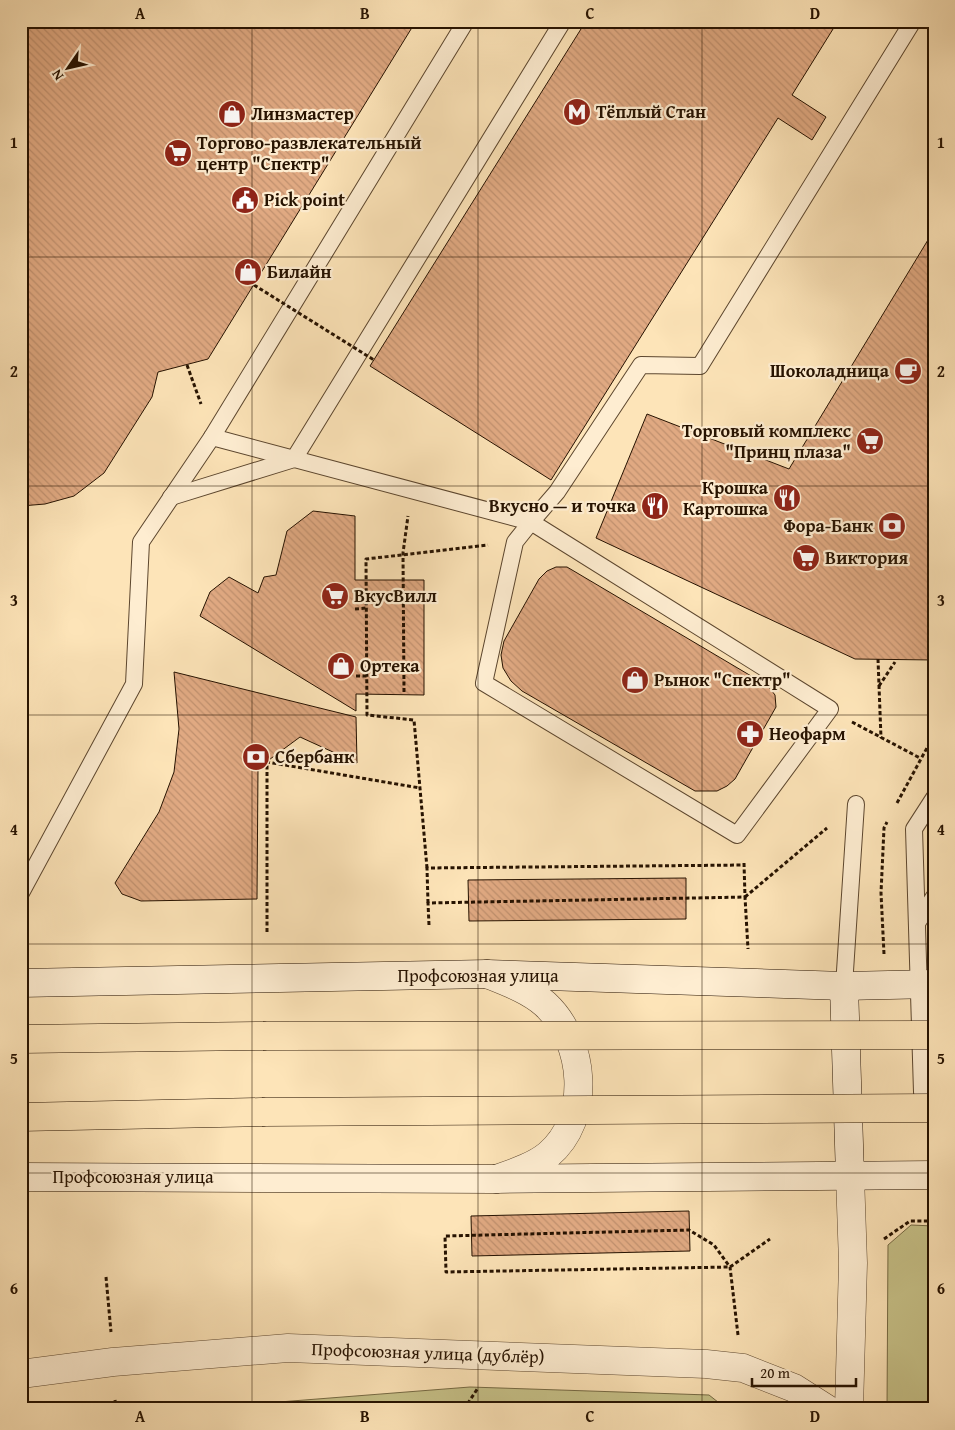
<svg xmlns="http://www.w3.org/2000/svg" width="955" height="1430" font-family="'Gentium Book Plus',serif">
<defs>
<pattern id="building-back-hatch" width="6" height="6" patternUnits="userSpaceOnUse" patternTransform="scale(1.25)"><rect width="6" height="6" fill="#e0a982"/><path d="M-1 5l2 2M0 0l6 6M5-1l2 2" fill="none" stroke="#c0906e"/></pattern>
</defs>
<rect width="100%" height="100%" fill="#fde4b8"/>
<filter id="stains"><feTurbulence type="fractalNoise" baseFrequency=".004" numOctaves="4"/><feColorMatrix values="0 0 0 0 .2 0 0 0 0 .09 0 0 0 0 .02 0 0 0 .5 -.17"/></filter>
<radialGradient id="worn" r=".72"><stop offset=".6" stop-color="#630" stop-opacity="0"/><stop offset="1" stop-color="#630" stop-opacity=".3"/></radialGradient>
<g fill="#c7c289" stroke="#766a44">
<path d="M911,1225L934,1226V1409H887L888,1245Z"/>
<path d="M470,1387L709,1395L723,1406V1409H190Z"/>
</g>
<g fill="url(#building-back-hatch)" stroke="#261200">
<path d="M21,21H416L208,359L158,372L152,397L104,473L74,496L45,504L21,506Z"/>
<path d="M586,21H838L792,95L826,117L812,140L778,118L551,480L370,366Z"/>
<path d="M934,230V660L855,659L596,538L647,414L789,469Z"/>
<path d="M313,511L355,516V580H424V695L356,694V711L200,616L210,592L229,577L258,593L264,577L276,575L287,531Z"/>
<path d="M556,567H567L768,686L775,695L776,707L735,779L727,786L717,791H695L522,691L511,681L503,668L501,655L504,641L539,579L547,571Z"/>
<path d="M174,672L356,717L357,763L300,737L258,768L257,899L141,901L122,894L115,883L159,812L174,772L179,729Z"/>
<path d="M686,878V919L469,921L468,880Z"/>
<path d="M689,1211L690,1251L472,1256L471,1216Z"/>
</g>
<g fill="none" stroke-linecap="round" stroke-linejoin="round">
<g stroke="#5c462e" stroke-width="18">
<g id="service">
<path d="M212,437L531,522L557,492L641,365L700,366L913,21"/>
<path d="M171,497L294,459L563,21"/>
<path d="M531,522L830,709L737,835L484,683L515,542Z"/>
<path d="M21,893L134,684L141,542L212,437L466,21"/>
<path d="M917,923L934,897"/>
<path d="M844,986L856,804"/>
<path d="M932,1113L922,1092L914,829L934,798"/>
</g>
</g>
<g stroke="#5c462e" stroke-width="29">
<path id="minor" d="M487,974C507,982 529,990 545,1004C586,1042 592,1118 548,1155C533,1167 513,1173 496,1179"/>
</g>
<g stroke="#5c462e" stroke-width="29">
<g id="tertiary">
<path d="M21,1374L113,1362L288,1348L706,1364L743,1368L794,1388L827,1409"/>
<path d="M849,1409L853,1263L850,1176"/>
</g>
</g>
<g stroke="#261200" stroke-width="29">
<g id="secondary">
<path d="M21,983L487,974L844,986L934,984"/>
<path d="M844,986L850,1176"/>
<path d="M21,1177L494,1179L934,1175"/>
</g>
</g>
<g stroke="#261200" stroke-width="29">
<g id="primary">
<path d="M21,1039L263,1036"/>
<path d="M21,1117L262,1112"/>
</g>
</g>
<g stroke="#261200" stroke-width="3" stroke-dasharray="4 2.5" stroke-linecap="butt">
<path d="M187,365L201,404"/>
<path d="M355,609L366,608"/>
<path d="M878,659L881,738"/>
<path d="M356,676H367"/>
<path d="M879,686L895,662"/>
<path d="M404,692L403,553L408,516"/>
<path d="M852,722L920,758"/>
<path d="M897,803L934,735"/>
<path d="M744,863L745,897"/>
<path d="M427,868L414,720L367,715L366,559L488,545"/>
<path d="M745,897L827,828"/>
<path d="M428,903L427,868L744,865"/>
<path d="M429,925L428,903L745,897L748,949"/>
<path d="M267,932V762L420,788"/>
<path d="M884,954L881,893L884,828L887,822"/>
<path d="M884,1239L910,1221H934"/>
<path d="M106,1277L111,1332"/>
<path d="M738,1335L730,1267L714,1245L689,1230L445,1236L446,1272L730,1267L770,1239"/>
<path d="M115,1400L116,1409"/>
<path d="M464,1409L478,1388"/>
</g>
<use href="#service" stroke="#feedd1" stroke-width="16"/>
<use href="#minor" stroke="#feedd1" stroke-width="28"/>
<use href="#tertiary" stroke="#feedd1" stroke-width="28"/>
<use href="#secondary" stroke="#feedd1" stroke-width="28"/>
<use href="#primary" stroke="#fde4b8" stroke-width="28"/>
<g stroke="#261200" stroke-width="29" stroke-linecap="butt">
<g id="primary-bridge">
<path d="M263,1036L934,1035"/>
<path d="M262,1112L934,1108"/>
</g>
</g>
<path stroke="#261200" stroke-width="3" stroke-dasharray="4 2.5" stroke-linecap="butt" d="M254,285L374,360"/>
<use href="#primary-bridge" stroke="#fde4b8" stroke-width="28"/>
</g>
<path fill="none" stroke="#261200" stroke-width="1" stroke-opacity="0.55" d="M252,21V1409M478,21V1409M702,21V1409M21,257H934M21,486H934M21,715H934M21,944H934M21,1173H934"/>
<defs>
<g id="metro-disc" transform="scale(1.4375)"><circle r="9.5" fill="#8f2418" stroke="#feedd1"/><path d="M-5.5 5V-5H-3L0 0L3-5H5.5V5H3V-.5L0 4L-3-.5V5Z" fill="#fff"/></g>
<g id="shop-disc" transform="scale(1.4375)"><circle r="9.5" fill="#8f2418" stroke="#feedd1"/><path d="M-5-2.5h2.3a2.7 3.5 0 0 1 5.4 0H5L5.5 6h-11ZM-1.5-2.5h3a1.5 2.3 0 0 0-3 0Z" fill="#fff"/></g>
<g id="supermarket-disc" transform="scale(1.4375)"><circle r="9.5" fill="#8f2418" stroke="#feedd1"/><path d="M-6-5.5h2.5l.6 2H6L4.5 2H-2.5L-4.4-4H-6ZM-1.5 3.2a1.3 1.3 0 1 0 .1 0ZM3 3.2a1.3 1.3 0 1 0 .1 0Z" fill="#fff"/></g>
<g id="civic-disc" transform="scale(1.4375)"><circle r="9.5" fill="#8f2418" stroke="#feedd1"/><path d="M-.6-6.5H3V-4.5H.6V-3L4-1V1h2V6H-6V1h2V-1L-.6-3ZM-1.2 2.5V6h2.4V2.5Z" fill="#fff"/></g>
<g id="cafe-disc" transform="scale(1.4375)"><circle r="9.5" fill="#8f2418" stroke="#feedd1"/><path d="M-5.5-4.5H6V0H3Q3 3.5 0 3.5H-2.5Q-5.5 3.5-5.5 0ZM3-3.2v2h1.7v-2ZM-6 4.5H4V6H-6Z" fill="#fff"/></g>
<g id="restaurant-disc" transform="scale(1.4375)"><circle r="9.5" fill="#8f2418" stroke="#feedd1"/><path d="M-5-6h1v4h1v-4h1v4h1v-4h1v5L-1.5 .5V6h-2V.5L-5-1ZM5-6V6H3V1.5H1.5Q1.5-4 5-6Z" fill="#fff"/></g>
<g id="bank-disc" transform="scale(1.4375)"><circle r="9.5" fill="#8f2418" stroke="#feedd1"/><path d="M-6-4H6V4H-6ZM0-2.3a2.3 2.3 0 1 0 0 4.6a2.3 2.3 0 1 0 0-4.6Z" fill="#fff"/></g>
<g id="pharmacy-disc" transform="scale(1.4375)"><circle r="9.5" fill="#8f2418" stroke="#feedd1"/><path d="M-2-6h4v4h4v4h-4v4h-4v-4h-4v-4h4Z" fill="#fff"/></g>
</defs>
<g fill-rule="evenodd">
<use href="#metro-disc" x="577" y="112"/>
<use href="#shop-disc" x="232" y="114"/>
<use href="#supermarket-disc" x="178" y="153"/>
<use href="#civic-disc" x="245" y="200"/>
<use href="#shop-disc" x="248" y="272"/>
<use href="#cafe-disc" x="908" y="371"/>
<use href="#supermarket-disc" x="870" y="441"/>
<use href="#restaurant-disc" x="787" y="498"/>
<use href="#restaurant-disc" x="655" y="506"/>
<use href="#bank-disc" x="892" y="526"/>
<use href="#supermarket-disc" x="806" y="558"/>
<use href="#supermarket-disc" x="335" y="596"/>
<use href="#shop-disc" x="341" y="666"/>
<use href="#shop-disc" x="635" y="680"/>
<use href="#pharmacy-disc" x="750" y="734"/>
<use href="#bank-disc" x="256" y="757"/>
</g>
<g text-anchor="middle" stroke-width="4.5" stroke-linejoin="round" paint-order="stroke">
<g font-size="18" font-weight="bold" fill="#261200" stroke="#feedd1" text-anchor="start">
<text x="596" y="118">Тёплый Стан</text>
<text x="251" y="120">Линзмастер</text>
<text x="197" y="149">Торгово-развлекательный<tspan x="197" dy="21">центр "Спектр"</tspan></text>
<text x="264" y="206">Pick point</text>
<text x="267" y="278">Билайн</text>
<text x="889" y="377" text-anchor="end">Шоколадница</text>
<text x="851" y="437" text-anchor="end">Торговый комплекс<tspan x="851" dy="21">"Принц плаза"</tspan></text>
<text x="768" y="494" text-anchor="end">Крошка<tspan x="768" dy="21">Картошка</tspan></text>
<text x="636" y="512" text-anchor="end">Вкусно — и точка</text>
<text x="873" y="532" text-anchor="end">Фора-Банк</text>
<text x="825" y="564">Виктория</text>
<text x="354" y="602">ВкусВилл</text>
<text x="360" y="672">Ортека</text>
<text x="654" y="686">Рынок "Спектр"</text>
<text x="769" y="740">Неофарм</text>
<text x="275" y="763">Сбербанк</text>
</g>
<g font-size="18" fill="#261200" stroke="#feedd1">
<text x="478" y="982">Профсоюзная улица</text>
<text x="133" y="1183">Профсоюзная улица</text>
<text transform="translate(428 1353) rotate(2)" y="6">Профсоюзная улица (дублёр)</text>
</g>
</g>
<rect width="955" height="1430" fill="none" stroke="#fde4b8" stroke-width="55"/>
<g transform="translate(68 68) rotate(236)" stroke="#feedd1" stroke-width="4" paint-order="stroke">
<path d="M0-4L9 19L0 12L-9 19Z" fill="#261200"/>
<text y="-8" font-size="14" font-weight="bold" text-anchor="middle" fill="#261200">N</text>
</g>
<path d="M752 1378v8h104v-8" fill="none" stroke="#261200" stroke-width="2.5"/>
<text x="760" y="1378" font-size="15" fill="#261200" stroke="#feedd1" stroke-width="4" paint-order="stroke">20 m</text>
<rect x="28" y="28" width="900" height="1374" fill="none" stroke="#261200" stroke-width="2"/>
<g font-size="16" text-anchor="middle" font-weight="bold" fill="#261200">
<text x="140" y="19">A</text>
<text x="365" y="19">B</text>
<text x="590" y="19">C</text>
<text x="815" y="19">D</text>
<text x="14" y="148">1</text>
<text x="941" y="148">1</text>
<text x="14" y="377">2</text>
<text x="941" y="377">2</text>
<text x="14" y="606">3</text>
<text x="941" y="606">3</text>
<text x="14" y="835">4</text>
<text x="941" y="835">4</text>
<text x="14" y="1064">5</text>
<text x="941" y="1064">5</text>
<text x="14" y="1294">6</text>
<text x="941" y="1294">6</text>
<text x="140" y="1422">A</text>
<text x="365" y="1422">B</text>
<text x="590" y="1422">C</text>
<text x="815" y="1422">D</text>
</g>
<rect width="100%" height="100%" filter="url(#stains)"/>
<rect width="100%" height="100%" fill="url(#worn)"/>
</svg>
